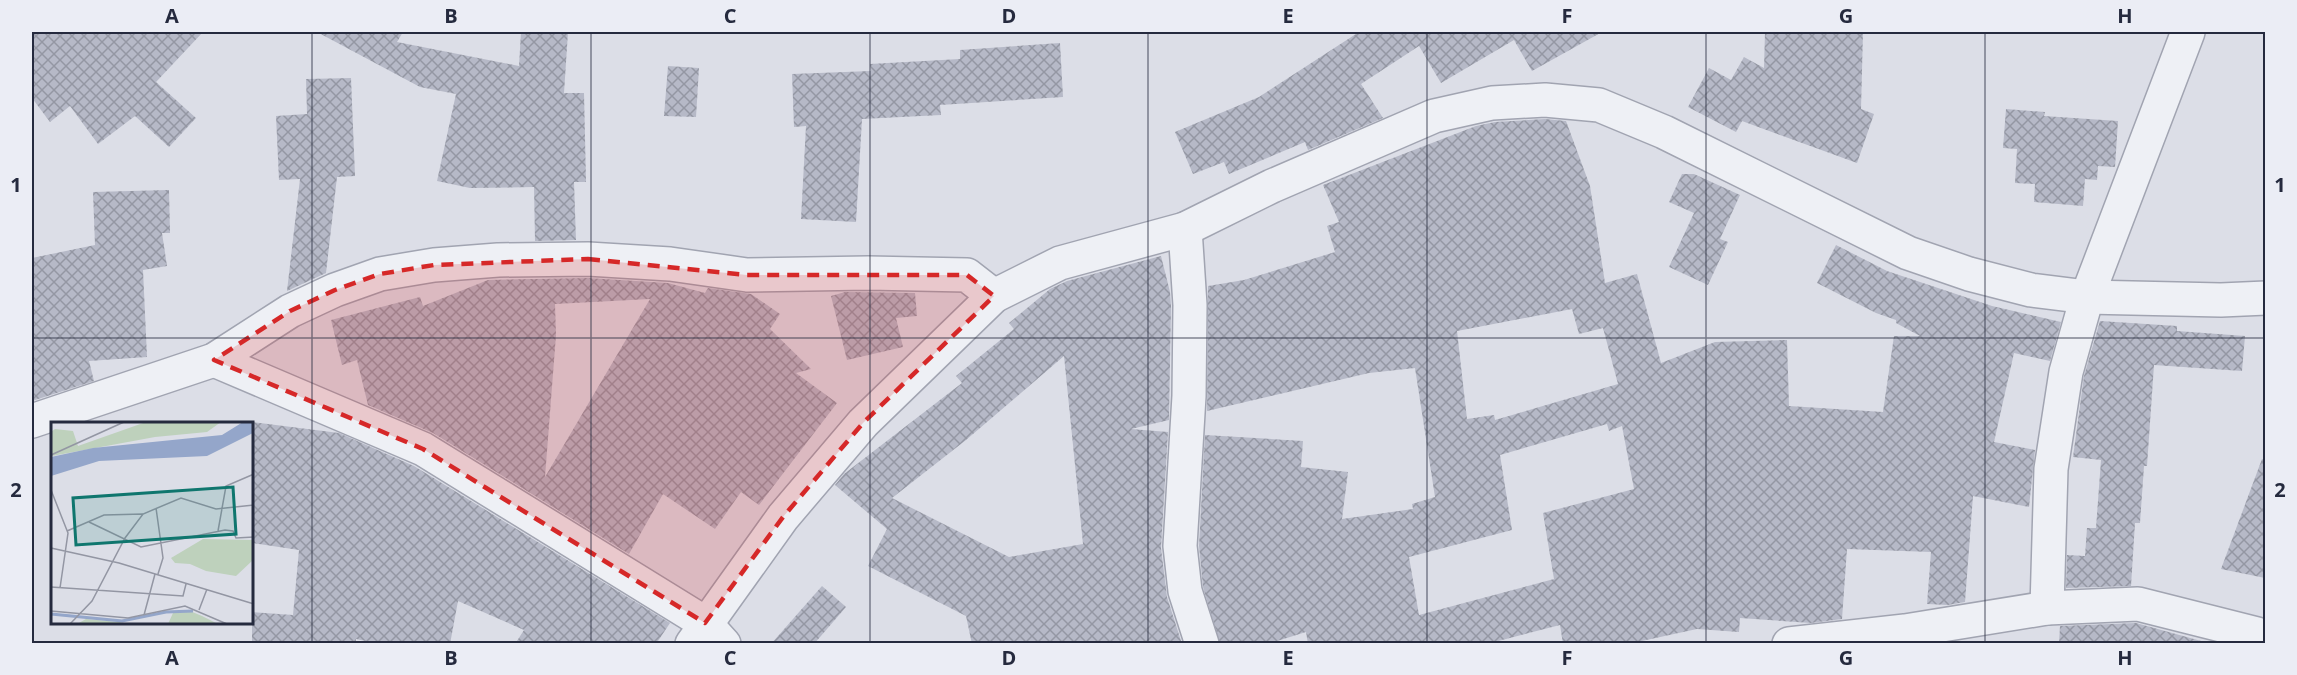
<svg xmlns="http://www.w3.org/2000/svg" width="2297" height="675" font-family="'Open Sans',sans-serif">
<defs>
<pattern id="building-cross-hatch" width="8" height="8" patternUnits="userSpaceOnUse" patternTransform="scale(1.5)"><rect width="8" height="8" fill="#b6b9c7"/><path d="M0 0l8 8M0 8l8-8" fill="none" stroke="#9497a3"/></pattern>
</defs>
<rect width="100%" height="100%" fill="#dcdee7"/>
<g fill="url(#building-cross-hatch)" fill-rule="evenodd">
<path d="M32,32H203L156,82L196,118L169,147L135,116L98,144L70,106L50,122L32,98Z"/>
<path d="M317,32H403L397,42L519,66L521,32H568L564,93H584L586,182H574L576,240L535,241L534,187L470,188L437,181L456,94L420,87Z"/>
<path d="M1359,32H1602L1532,71L1514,40L1441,83L1419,46L1361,84L1383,118L1308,150L1305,142L1229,174L1224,162L1193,174L1175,132L1259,97Z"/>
<path d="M1765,32H1863L1861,109L1874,114L1857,163L1742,121L1736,132L1688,107L1709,68L1731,80L1744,57L1764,68Z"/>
<path d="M1060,43L1063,97L940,105L941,115L862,119L856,222L801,219L806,126L794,127L792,74L871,71L870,64L960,59V50Z"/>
<path d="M668,66L699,68L696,117L664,116Z"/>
<path d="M351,78L355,176L337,177L326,273L287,291L300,179L279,180L276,116L307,114L306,79Z"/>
<path d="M2006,109L2045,112L2044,116L2118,121L2115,167L2098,166L2097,180L2085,179L2083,206L2034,202L2035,184L2015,183L2017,149L2003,148Z"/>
<path d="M1545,119L1566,121L1590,186L1605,283L1637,274L1661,363L1715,342L1787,340L1789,406L1883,412L1894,336H1920L1896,323V320L1876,313L1817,283L1836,245L1887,271L1992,306L2061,322L2050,361L2014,353L1994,442L2035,450L2029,507L1973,496L1965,602L1948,605L1927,604L1931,552L1847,549L1842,619L1811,623L1740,618L1739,632L1697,629L1628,644H1563L1560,625L1487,644H1308L1306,632L1268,644H1220L1203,587L1199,546L1205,435L1303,441L1301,467L1348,472L1342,519L1413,509L1412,504L1435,497L1415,368L1369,373L1207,411L1208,286L1244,280L1335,252L1327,226L1339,222L1323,185L1476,126L1495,122ZM1572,309L1579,334L1603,328L1618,384L1495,420L1494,415L1467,419L1457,331ZM1607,424L1609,431L1622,426L1634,489L1543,513L1554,579L1419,615L1409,557L1512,530L1500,455Z"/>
<path d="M1682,174H1694L1740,195L1720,239L1728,242L1708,285L1669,267L1694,213L1669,202Z"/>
<path d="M169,190L170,233H162L167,266L143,270L147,357L89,361L94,381L32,401V258L95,245L93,192Z"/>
<path d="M1161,256L1170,292L1171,306L1169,420L1131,429L1168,432L1161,548L1167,597L1182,644H972L966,616L868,566L887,529L835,485L844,474L962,383L956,376L1014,329L1009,323L1050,289L1067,281ZM1064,356L1083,544L1009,557L892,498L966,440Z"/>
<path d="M588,278L668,283L705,293L708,288L751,294L780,314L770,329L811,369L796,373L837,403L759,505L741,492L715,529L663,494L629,554L433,433L368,405L357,360L342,365L331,320L420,297L423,306L488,280ZM650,299L545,477L556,335L555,304Z"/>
<path d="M845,292L915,293L917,316L896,318L903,347L847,360L831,296Z"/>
<path d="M2100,321L2177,326V331L2245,336L2242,371L2154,365L2147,466H2144L2140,523H2135L2131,586L2066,588L2067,555L2085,556L2087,528H2096L2101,460L2073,457L2084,376Z"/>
<path d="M252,422L339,433L414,466L670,623L656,644H515L524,630L458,601L450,644H379L356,639V644H252V612L293,615L299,550L252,543Z"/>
<path d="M2262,459L2265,460V578L2221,569Z"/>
<path d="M822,586L846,607L814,644H771Z"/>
<path d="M2136,623L2212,644H2059L2060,626Z"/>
</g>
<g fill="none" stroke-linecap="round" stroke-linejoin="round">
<g stroke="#a1a4b1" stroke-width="36">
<g id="street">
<path d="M1185,229L1190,305L1189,396L1180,546L1185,591L1202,644"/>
<path d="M214,360L423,449L705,623L724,644"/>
<path d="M32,421L214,360L290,311L335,290L380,274L434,265L498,260L588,259L670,264L747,275L868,273L967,275L994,296"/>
<path d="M2047,608L2051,469L2066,372L2087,297L2188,32"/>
<path d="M692,644L783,517L863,423L994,296L1060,263L1185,229L1272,186L1434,116L1492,103L1545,100L1599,105L1664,132L1908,253L1969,274L2031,290L2087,297L2221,300L2266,298"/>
<path d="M1789,644L1905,631L2047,608L2138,604L2257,634L2256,644"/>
</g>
</g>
<use href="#street" stroke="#eef0f5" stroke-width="33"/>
</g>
<path fill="#d62828" fill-opacity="0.2" stroke="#d62828" stroke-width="4.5" stroke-dasharray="12 8" stroke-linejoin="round" d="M588,259L747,275H967L994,296L863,423L783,517L705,623L423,449L214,360L290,311L335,290L380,274L434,265Z"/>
<path fill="none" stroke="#252a3e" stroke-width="1.5" stroke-opacity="0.55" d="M312,32V644M591,32V644M870,32V644M1148,32V644M1427,32V644M1706,32V644M1985,32V644M32,338H2266"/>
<g transform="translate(51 422)">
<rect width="202" height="202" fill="#dcdee7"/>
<path d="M95,0H170L156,10L104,15L1,34L0,10L4,7L22,9L27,24ZM152,117L202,118V138L185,154L155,149L139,142L124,141L120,136ZM139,189L151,194L167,202H117L122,191ZM35,197L69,200L72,202H26Z" fill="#bed1bc"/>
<path d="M192,0H202V11L156,34L48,39L0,54V35L42,26L171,13Z" fill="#94a6ca"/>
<path fill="none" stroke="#94a6ca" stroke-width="3" d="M0,192L71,199L115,190L142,189"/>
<path fill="none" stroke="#9396a3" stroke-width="1.5" d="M0,33L73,0M0,68L17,111L9,166M105,86L112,136L107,152M38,100L90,125L174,108L182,109L185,116L203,115M16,109L53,93L92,92M167,109L175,64L203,52M0,126L68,141L203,182M0,165L132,174L135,162M148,188L156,167M0,189L77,196L134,184L176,202M93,193L104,152M19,202L41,179L74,116L92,92L130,76L165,87L203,83"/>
<path fill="#0f766e" fill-opacity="0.15" stroke="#0f766e" stroke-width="3" d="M182,65L185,112L25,123L22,76Z"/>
<rect width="202" height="202" fill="none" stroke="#252a3e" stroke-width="3"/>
</g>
<rect width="2297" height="675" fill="none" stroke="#ebedf5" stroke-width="66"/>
<rect x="33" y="33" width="2231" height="609" fill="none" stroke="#252a3e" stroke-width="2"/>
<g font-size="20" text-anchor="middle" font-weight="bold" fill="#252a3e">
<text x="172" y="23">A</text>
<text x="451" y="23">B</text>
<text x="730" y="23">C</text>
<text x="1009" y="23">D</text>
<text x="1288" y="23">E</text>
<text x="1567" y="23">F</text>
<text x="1846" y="23">G</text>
<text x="2125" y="23">H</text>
<text x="16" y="192">1</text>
<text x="2280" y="192">1</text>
<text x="16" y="497">2</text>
<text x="2280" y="497">2</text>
<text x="172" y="665">A</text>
<text x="451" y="665">B</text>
<text x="730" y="665">C</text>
<text x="1009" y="665">D</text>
<text x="1288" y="665">E</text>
<text x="1567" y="665">F</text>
<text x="1846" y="665">G</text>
<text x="2125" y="665">H</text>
</g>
</svg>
